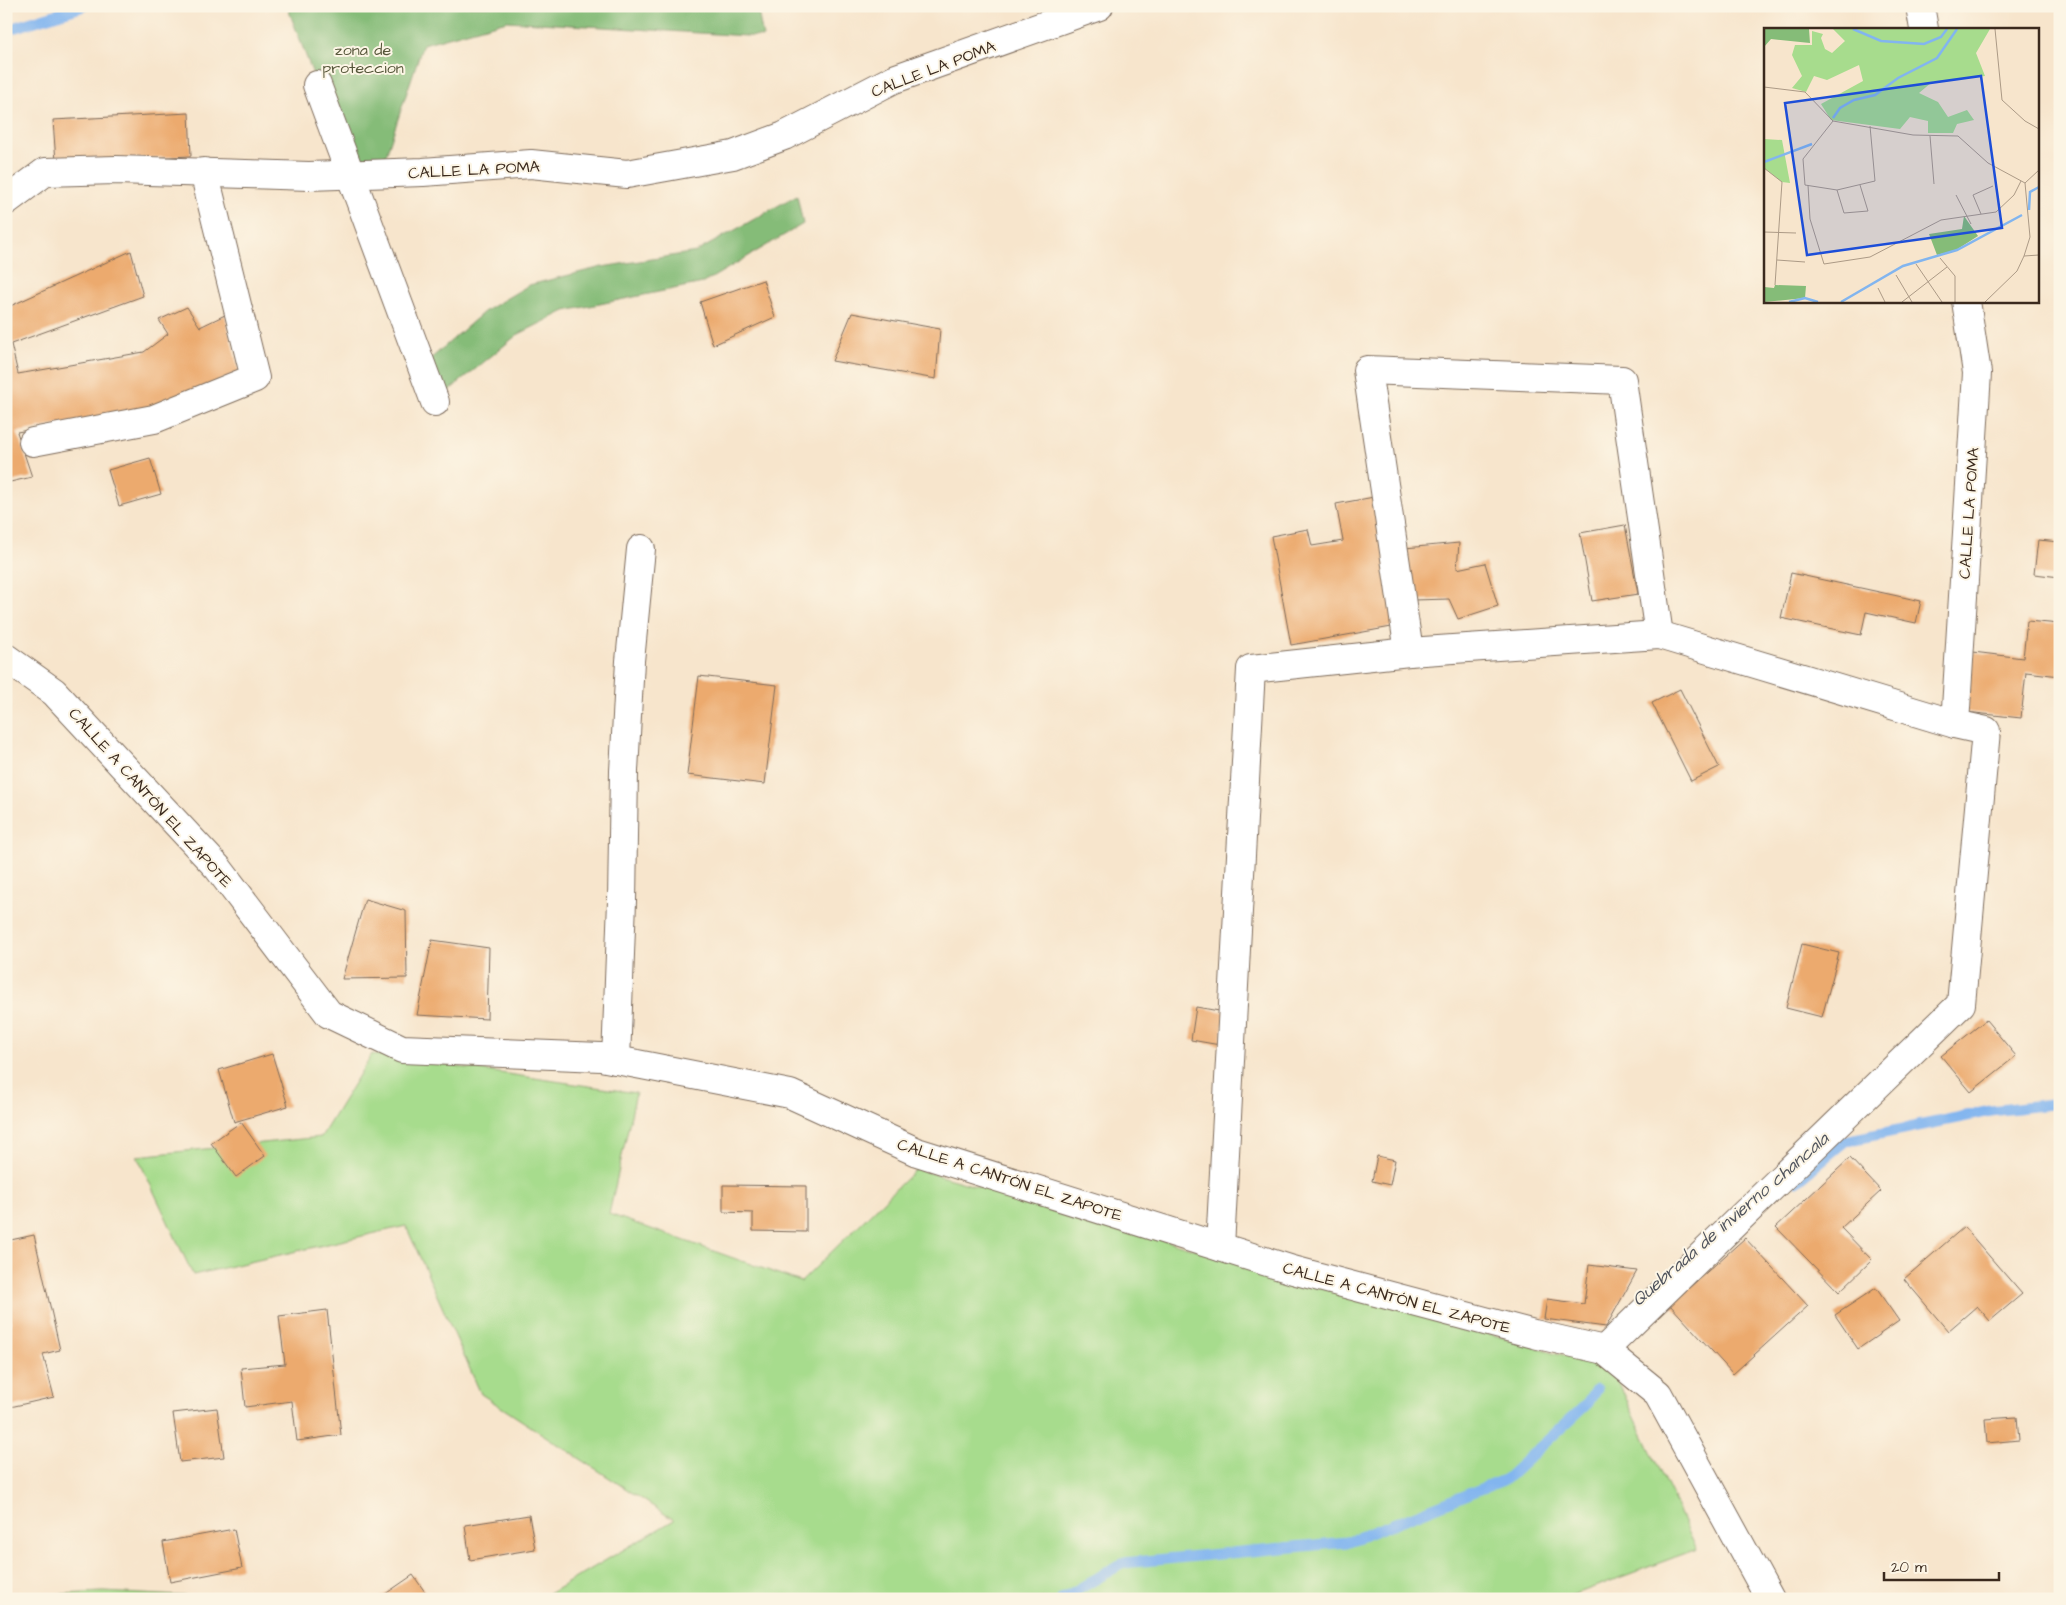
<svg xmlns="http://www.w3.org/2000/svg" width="2066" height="1605" font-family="'Architects Daughter',sans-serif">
<rect width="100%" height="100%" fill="#fcf5e5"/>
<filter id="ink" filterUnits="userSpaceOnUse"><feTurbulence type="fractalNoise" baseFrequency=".02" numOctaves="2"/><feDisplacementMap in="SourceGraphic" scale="10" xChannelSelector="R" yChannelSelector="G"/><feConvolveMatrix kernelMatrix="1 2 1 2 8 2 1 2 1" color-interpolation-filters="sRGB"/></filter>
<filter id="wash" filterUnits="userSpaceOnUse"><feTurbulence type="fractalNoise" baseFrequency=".0096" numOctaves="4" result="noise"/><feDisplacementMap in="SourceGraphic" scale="20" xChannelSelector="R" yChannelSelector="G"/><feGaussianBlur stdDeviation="1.12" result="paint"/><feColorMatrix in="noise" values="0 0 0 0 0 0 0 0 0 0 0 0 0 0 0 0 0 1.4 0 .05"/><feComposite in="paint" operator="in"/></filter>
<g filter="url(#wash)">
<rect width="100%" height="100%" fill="#f7e5cc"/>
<g fill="#a7dc8d" stroke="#718356">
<path d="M372,1054L636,1093L609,1214L801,1282L916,1169L1612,1369L1697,1549L1562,1599H540L674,1520L481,1394L406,1226L193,1275L137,1156L321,1137Z"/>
<path d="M103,1592L238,1599H6V1597Z"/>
</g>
<g fill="#85bc78" stroke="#60734b">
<path d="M287,6H757L763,37L507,21L423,44L380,173L351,174Z"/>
<path d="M797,195L803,224L703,283L565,311L517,335L435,402L428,361L485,311L529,285L602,267L696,252Z"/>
</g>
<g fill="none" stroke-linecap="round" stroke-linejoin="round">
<g stroke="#82b5ef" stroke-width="11">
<path d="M6,30L84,6"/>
<path d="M1797,1181L1845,1141L1991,1111L2060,1103"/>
<path d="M1062,1599L1123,1563L1347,1542L1506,1479L1588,1403L1596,1389"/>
</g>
</g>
<g id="blocks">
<g fill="#ecaa6e">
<path d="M189,113L191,156L56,162L53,120Z"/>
<path d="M131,251L143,296L11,344L18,374L144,352L168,334L159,320L187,307L200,327L225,315L239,372L155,408L17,432L32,477L6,483V308Z"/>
<path d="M763,280L775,317L713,345L700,302Z"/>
<path d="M852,313L940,329L936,379L832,361Z"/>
<path d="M150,458L161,494L119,506L108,470Z"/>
<path d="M1374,497L1397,626L1291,645L1271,536L1308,529L1312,546L1343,541L1336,504Z"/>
<path d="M1625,525L1638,594L1592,601L1580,533Z"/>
<path d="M2038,540L2060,542V577L2034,574Z"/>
<path d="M1459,543L1457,569L1485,563L1498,606L1458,619L1449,599L1414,600L1405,548Z"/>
<path d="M1791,573L1921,601L1916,623L1866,612L1861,635L1781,618Z"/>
<path d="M2027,621L2060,624V676L2026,672L2021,718L1966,712L1973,652L2023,658Z"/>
<path d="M699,676L777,685L765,784L687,775Z"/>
<path d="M1680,689L1719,767L1691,781L1652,703Z"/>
<path d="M365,899L406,911L407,978L342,979Z"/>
<path d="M432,940L489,948L487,1019L417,1015Z"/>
<path d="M1802,944L1839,953L1822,1017L1786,1008Z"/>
<path d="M1196,1007L1225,1012L1220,1045L1191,1040Z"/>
<path d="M1986,1020L2016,1056L1971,1092L1941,1056Z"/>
<path d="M272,1054L288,1106L234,1122L219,1070Z"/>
<path d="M241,1122L265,1156L236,1177L211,1143Z"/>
<path d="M1377,1156L1395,1160L1390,1185L1372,1181Z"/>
<path d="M1850,1158L1881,1191L1841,1228L1872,1260L1839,1292L1776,1227Z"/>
<path d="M723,1185L806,1186V1232L753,1231V1213L723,1212Z"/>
<path d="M1964,1227L2022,1294L1990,1321L1977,1306L1948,1331L1904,1279Z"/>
<path d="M34,1235L60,1350L43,1354L54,1397L6,1408V1324L11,1323L6,1304V1241Z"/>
<path d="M1745,1238L1808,1306L1733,1374L1670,1305Z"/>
<path d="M1589,1265L1637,1271L1606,1327L1544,1319L1547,1299L1584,1304Z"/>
<path d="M1876,1288L1899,1321L1858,1349L1835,1315Z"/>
<path d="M327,1310L341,1435L297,1441L292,1401L245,1407L241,1368L285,1364L279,1316Z"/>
<path d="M217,1408L224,1457L180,1462L173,1413Z"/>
<path d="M2017,1417L2019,1440L1987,1443L1985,1419Z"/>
<path d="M529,1515L535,1549L470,1560L465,1525Z"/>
<path d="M234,1529L242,1568L170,1582L163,1542Z"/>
<path d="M413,1575L430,1599H378Z"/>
</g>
</g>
</g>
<g filter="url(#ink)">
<use href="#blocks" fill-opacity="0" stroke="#7d6b5b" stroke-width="1"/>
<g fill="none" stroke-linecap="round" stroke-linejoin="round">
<g stroke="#7d6b5b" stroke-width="30">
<g id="minor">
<path d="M1920,6L1924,29"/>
<path d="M317,85L435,402"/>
<path d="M6,201L45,172L116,170L309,176L423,172L531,164L627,174L733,155L784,136L894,79L1099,6"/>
<path d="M33,442L154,419L255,378L204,172"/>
<path d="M1409,652L1367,370L1622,380L1659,635"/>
<path d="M6,658L54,692L218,868L329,1014L402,1049L601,1057L790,1094L917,1152L1293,1270L1534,1334L1604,1350L1658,1394L1770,1599"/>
<path d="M1955,724L1977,373L1966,301"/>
<path d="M616,1060L622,901L624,771L630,661L641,549"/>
<path d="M1220,1247L1251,669L1409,652L1659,635L1955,724L1986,731L1961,1004L1604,1350"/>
</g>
</g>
<use href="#minor" stroke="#fff" stroke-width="28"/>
</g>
</g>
<g text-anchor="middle" stroke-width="4" stroke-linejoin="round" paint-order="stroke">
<g font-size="16" fill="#56563a" stroke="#fcf5e5">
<text x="363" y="55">zona de<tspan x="363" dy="18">proteccion</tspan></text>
</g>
<g font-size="16" fill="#3b2a1e" stroke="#fcf5e5">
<text transform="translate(933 68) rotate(-21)" y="6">CALLE LA POMA</text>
<text transform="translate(474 169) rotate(-3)" y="6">CALLE LA POMA</text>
<text transform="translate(1968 513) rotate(-86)" y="6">CALLE LA POMA</text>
<text transform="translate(151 797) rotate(48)" y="6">CALLE A CANTÓN EL ZAPOTE</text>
<text transform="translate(1010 1179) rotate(18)" y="6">CALLE A CANTÓN EL ZAPOTE</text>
<text transform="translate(1397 1297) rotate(15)" y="6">CALLE A CANTÓN EL ZAPOTE</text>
</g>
<g font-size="18" font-style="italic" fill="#50545d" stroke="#fcf5e5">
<text transform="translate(1730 1219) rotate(-41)" y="6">Quebrada de invierno chancala</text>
</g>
</g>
<g transform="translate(1764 28)">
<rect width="275" height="275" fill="#f7e5cc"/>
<path d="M69,1H226L212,25L221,48L168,54L155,65L174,74L184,89L203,82L210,92L193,96L189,105H164V93L146,89L136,101L67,92L57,76L99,53L95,37L63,52L50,48L42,64L28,60L38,48L28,27L31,17H48V3L59,6L57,10L61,21L68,25L81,13ZM0,111L18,112L26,155L18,154L0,140Z" fill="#a7dc8d"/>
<path d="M0,1H45L46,15L7,11L0,19ZM200,188L214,208L192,222L173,227L165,206L198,201ZM11,257L42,258L41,270L0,274V259L10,260Z" fill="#85bc78"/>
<path fill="none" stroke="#82b5ef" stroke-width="2.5" d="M89,1L117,13L160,16L177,9L183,1M69,90L76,80L90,72L111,67L134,50L173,30L193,1M0,134L48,116M265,182L266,164L275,159M25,274L41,270L54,274M77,274L139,238L193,222L258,187"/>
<path fill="none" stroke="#ac9a86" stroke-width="1" d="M231,1L238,72L261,93L275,101M0,59L41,64L69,93L149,107L194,108L224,135L261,155L266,209L260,228L253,243L221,274M69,93L39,131L41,157L73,162L111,153L106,98M166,108L170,156M0,140L18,154L11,257M261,155L275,142M44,157L46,191L60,236L106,229L177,192L232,184L250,167L257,153M73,162L80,185L104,183L96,157M192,167L207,196M217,186L209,167L229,158M0,204L32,205M260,228L275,227M176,230L191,248V274M13,232L41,234M152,236L178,274M132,247L148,274M114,260L121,274M138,274L183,239"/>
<path fill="#1d4ed8" fill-opacity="0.15" stroke="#1d4ed8" stroke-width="2.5" d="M217,48L238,200L43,227L21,75Z"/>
<rect width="275" height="275" fill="none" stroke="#3b2a1e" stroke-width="2.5"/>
</g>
<rect width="2066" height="1605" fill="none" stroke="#fcf5e5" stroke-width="25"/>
<path d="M1884 1572v8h115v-8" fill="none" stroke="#3b2a1e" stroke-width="2.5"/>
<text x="1891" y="1572" font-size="15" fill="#3b2a1e" stroke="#fcf5e5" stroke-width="4" paint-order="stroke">20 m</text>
</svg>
